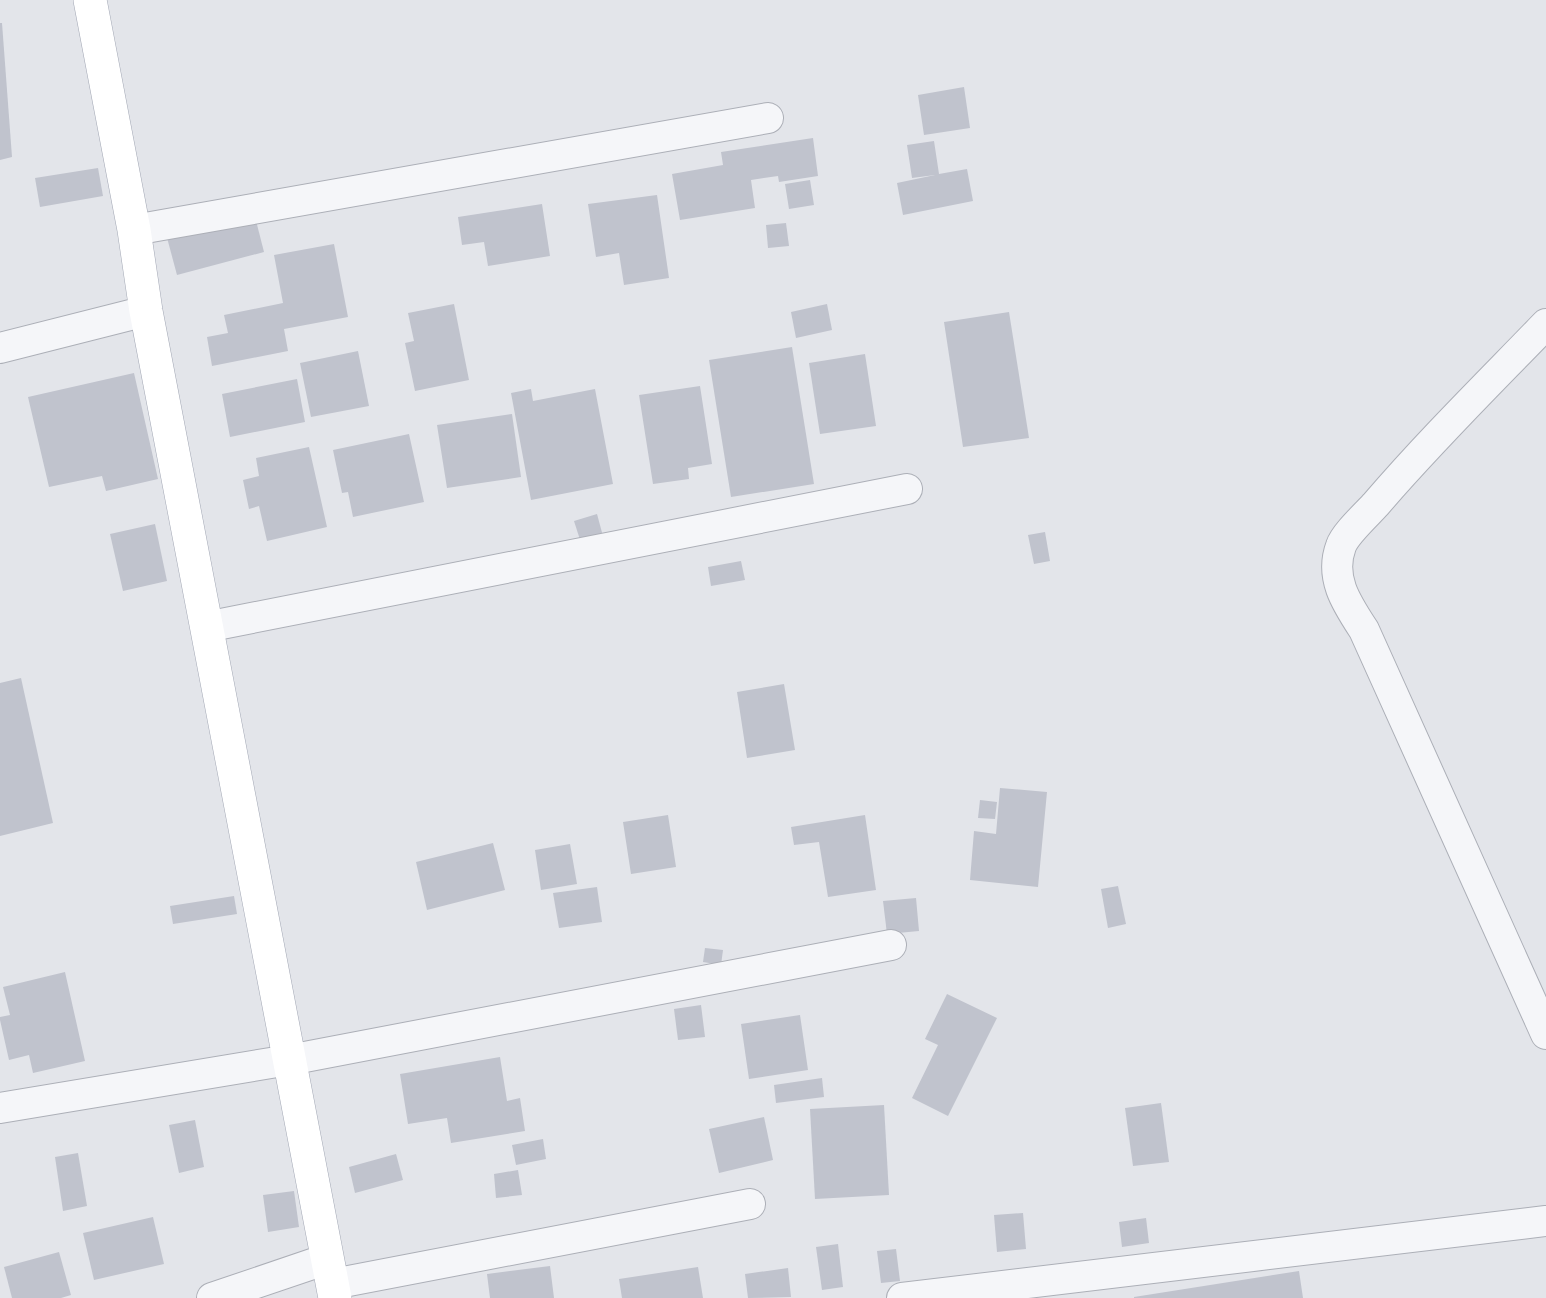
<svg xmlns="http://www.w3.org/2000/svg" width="1546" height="1298" font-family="Lato,sans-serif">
<rect width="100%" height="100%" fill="#e3e5ea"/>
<g fill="#c0c3cd">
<path d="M0,23H2L12,157L0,160Z"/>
<path d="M964,87L970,128L924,135L918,95Z"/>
<path d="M813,138L818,176L779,182L778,176L751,180L755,208L680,220L672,174L723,165L721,152Z"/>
<path d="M934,141L939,174L967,169L973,201L903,215L897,183L935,175L912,178L907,145Z"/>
<path d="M98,168L103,196L40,207L35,178Z"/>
<path d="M810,180L814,205L789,209L785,184Z"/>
<path d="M657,195L669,278L624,285L619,253L596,257L588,204Z"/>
<path d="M250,197L264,252L177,275L162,219Z"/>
<path d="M542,204L550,256L488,266L484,242L462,245L458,217Z"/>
<path d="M786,223L789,246L768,248L766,225Z"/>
<path d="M334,244L348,317L284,329L288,351L212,366L207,337L228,333L224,315L283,303L274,255Z"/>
<path d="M454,304L469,380L415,391L405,343L414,341L408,313Z"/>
<path d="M827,304L832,330L796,338L791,312Z"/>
<path d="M1009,312L1029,438L963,447L944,322Z"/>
<path d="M792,347L814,484L731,497L709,360Z"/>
<path d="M358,351L369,406L311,417L300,363Z"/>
<path d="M865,354L876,426L820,434L809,363Z"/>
<path d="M134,373L158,479L106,491L102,476L49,487L28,397Z"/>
<path d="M297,379L305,422L230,437L222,394Z"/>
<path d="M700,386L712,464L688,468L689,479L653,484L639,395Z"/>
<path d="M531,389L533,401L595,389L613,484L531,500L511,393Z"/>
<path d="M512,414L521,477L447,488L437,425Z"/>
<path d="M409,434L424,502L353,517L348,492L342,493L333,450Z"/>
<path d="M309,447L327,527L267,541L259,506L249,509L243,480L259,476L256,458Z"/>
<path d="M597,514L604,540L582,546L574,521Z"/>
<path d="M155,524L167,581L123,591L110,534Z"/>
<path d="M1045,532L1050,561L1034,564L1028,535Z"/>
<path d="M741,561L745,580L711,586L708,567Z"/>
<path d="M21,678L53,823L0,836V683Z"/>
<path d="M784,684L795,750L747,758L737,692Z"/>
<path d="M1000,788L1047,792L1038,887L970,880L974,831L996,834Z"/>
<path d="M980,800L997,802L995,819L978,818Z"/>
<path d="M668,815L676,867L631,874L623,822Z"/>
<path d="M865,815L876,890L828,897L819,842L794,845L791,827Z"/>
<path d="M493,843L505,890L427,910L416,862Z"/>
<path d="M570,844L577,884L541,890L535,850Z"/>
<path d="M1118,886L1126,924L1108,928L1101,889Z"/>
<path d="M597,887L602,922L559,928L553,893Z"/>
<path d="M234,896L237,914L173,924L170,906Z"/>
<path d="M916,898L919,931L887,934L883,901Z"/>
<path d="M705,948L723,950L721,965L703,962Z"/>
<path d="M65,972L85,1061L33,1073L29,1055L9,1060L0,1020V1017L10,1015L3,987Z"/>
<path d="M947,994L997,1018L948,1116L912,1098L938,1045L925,1039Z"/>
<path d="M701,1005L705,1037L678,1040L674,1009Z"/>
<path d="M800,1015L808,1070L749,1079L741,1024Z"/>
<path d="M500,1057L507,1101L520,1098L525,1131L451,1143L447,1118L408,1124L400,1074Z"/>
<path d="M822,1078L824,1097L776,1103L774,1085Z"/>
<path d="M1161,1103L1169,1162L1133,1166L1125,1108Z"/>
<path d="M884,1105L889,1195L815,1199L810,1109Z"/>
<path d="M764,1117L773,1160L719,1173L709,1129Z"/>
<path d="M195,1120L204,1167L179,1173L169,1125Z"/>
<path d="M543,1139L546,1159L516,1165L512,1145Z"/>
<path d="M78,1153L87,1206L63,1211L55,1157Z"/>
<path d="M396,1154L403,1180L355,1193L349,1167Z"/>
<path d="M518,1170L522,1195L496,1198L494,1174Z"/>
<path d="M294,1191L299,1227L268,1232L263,1195Z"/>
<path d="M1023,1213L1026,1249L997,1252L994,1215Z"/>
<path d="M153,1217L164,1264L94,1280L83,1233Z"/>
<path d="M1146,1218L1149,1243L1122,1247L1119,1222Z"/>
<path d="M838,1244L843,1287L822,1290L816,1247Z"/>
<path d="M896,1249L900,1281L881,1283L877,1251Z"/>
<path d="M59,1252L71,1295L61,1298H12L4,1267Z"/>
<path d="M550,1266L554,1298H490L487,1274Z"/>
<path d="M698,1267L703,1298H622L619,1279Z"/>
<path d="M788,1268L791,1297L748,1298L745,1274Z"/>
<path d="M1299,1271L1303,1298H1134V1297Z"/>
</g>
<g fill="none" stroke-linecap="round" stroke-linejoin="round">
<g stroke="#acafb7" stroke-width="32">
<g id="minor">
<path d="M134,230L768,118"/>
<path d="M1546,324C1489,383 1430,441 1376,504C1367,514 1345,534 1341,546C1329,578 1347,604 1364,630L1546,1034"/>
<path d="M0,348L146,311"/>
<path d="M206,627L907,489"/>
<path d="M0,1108L289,1060L891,945"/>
<path d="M333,1284L750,1204"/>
<path d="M212,1298L327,1259"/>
<path d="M902,1298L1546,1221"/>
</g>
</g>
<g stroke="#a3a8b5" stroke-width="34">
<path id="major" d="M90,0L134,230L146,311L335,1298"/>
</g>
<use href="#minor" stroke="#f5f6f9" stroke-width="30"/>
<use href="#major" stroke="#fff" stroke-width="33"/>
</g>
</svg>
